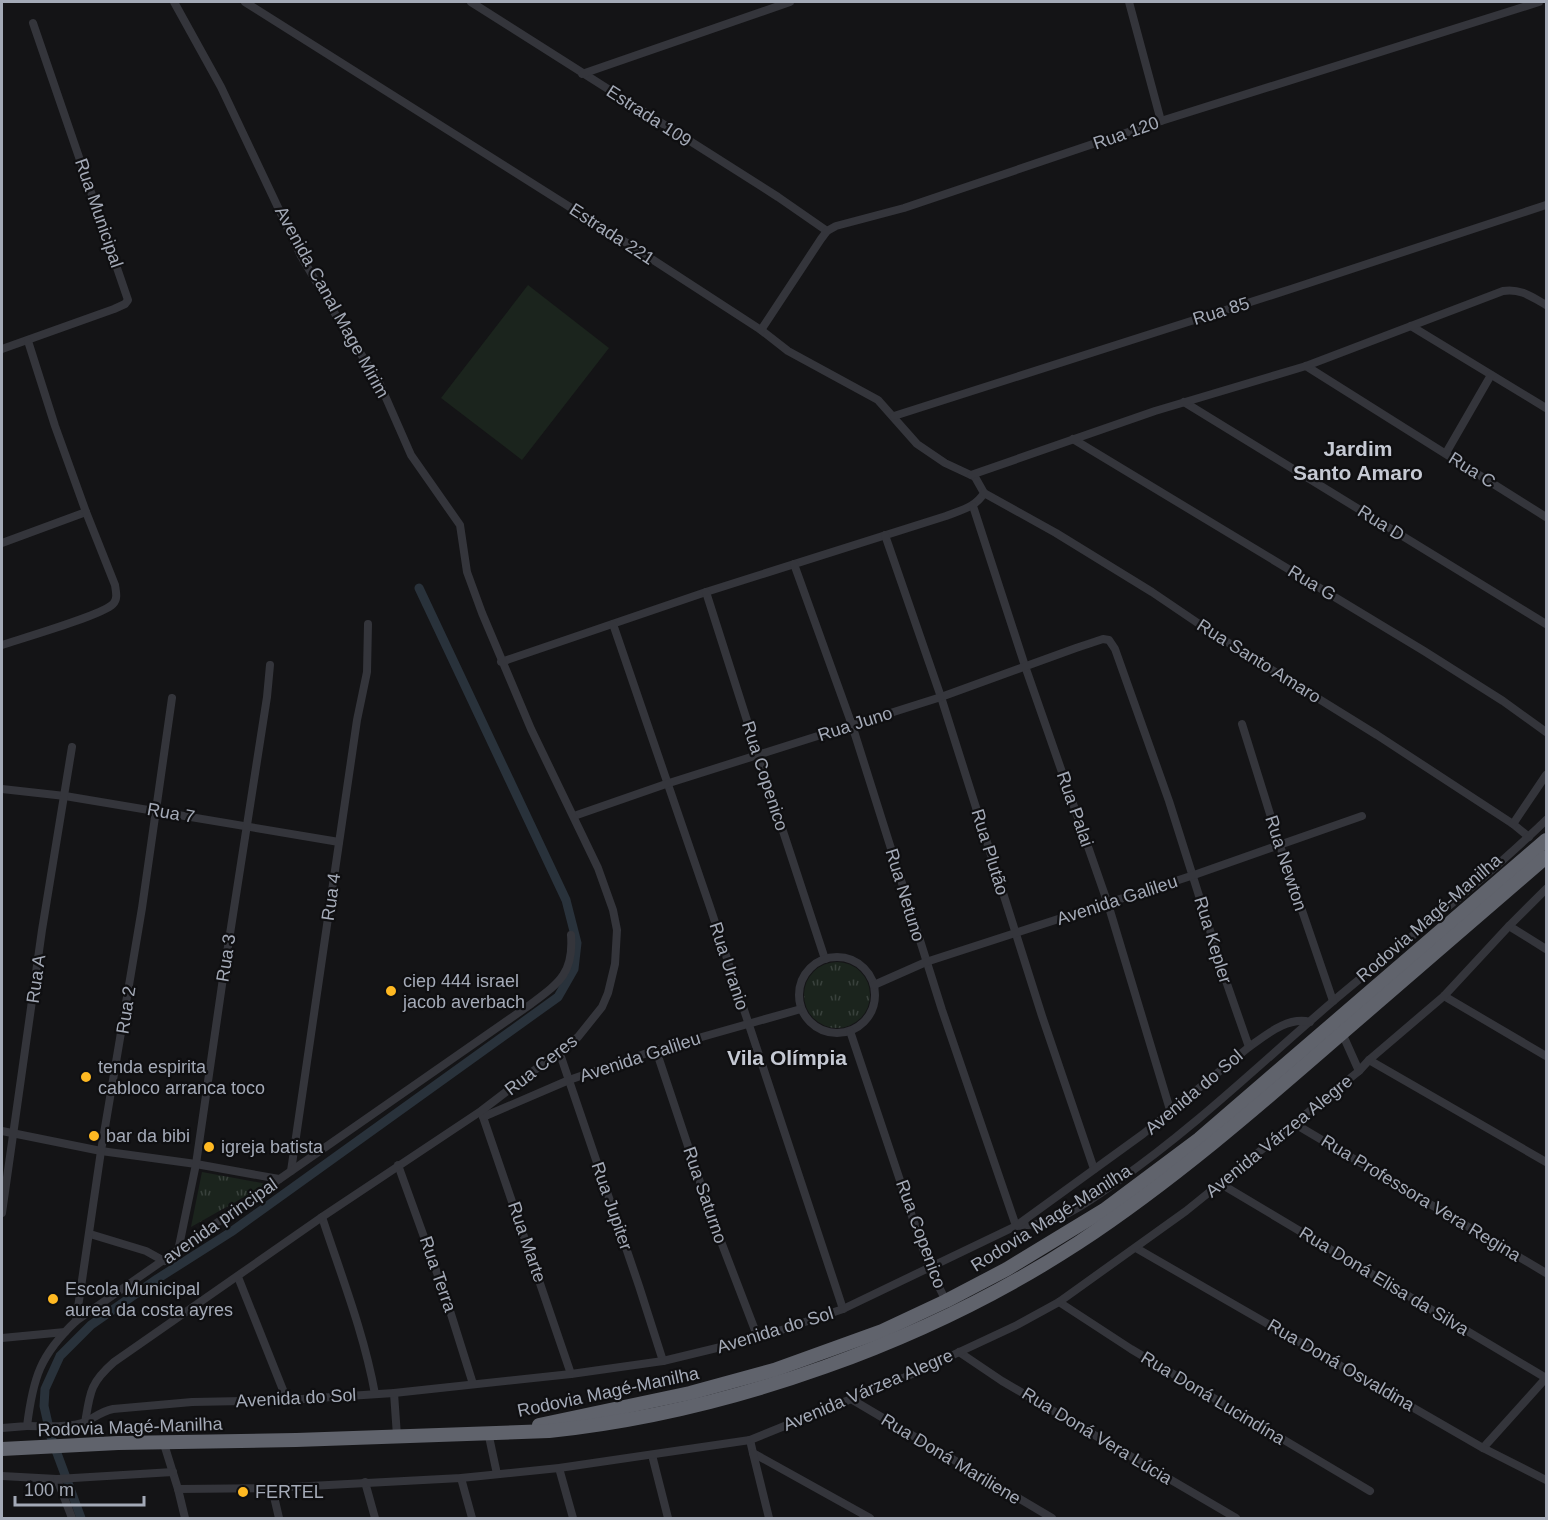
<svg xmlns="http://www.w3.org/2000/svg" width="1548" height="1520" font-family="Arial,sans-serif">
<defs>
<pattern id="park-tufts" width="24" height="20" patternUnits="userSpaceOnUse" patternTransform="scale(1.5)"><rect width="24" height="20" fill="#1b241d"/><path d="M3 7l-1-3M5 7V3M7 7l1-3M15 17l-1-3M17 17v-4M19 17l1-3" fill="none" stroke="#39413c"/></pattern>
</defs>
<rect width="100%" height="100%" fill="#141416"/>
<g fill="url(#park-tufts)">
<circle cx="837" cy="995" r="33"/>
<path d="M202,1172L267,1184L191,1227Z"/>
</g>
<path fill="#1b241d" d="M528,285L609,348L522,460L441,398Z"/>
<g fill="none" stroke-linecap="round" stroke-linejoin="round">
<path stroke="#29323b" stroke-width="9" d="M81,1518L51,1437L44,1406L45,1389L60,1356L91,1325L157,1279L231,1232L558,997L574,969L577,943L566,900L419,588"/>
<g stroke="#34353b" stroke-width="8">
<path d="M245,2L641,252L761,330L788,351L878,400L917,444L945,463L975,477L984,493C976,507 961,510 946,516L706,592L501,662"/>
<path d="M471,2L778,197L827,231"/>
<path d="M1129,2L1161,121"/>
<path d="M582,74L790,2"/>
<path d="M1411,326L1546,408"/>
<path d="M761,330L821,239L827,231L836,226L904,208L1161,121L1539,2"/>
<path d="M2,349L114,309L125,304L128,300L33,23"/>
<path d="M1306,366L1546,517"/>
<path d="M1184,402L1546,624"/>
<path d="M894,416L1291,289L1546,205"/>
<path d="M1073,439L1424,651L1503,701L1546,732"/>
<path d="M1446,453L1491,375"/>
<path d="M971,475L1155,411L1306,366L1503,291C1520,288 1532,297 1546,305"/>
<path d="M984,493L1056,533L1152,592L1211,632L1377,735L1513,824L1529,837"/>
<path d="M973,506L1025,666L1108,904L1171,1113"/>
<path d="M885,535L941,697L1042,1016L1094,1169"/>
<path d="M2,543L86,512"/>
<path d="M794,564L852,725L942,1010L1016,1226C1025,1225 1034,1225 1043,1223C1070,1216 1095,1197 1118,1181C1194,1128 1261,1063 1331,1003C1403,942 1478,886 1546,820"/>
<path d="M706,592L758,755L825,959"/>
<path d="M613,624L710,907L843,1309"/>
<path d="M2,645C20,639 103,615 113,604C118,599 116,592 115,585L86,512L55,426L28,341"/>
<path d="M1242,724L1280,846L1333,1001"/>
<path d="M2,789L65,796L339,842"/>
<path d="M574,816L666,784L941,697L1076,648L1103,639L1109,640L1115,649L1169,801L1226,981L1249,1047C1266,1035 1288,1016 1310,1022"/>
<path d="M1513,824L1546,775"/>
<path d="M1509,926L1546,949"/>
<circle cx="837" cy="995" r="38"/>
<path d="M874,985L926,962L1194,875L1362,816"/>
<path d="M1444,996L1546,1056"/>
<path d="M850,1031L929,1267L946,1301"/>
<path d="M1342,1033L1359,1071"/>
<path d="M656,1050L712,1218L758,1338"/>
<path d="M559,1051L639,1286L663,1361"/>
<path d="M1369,1060L1546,1162"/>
<path d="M482,1114L571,1374"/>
<path d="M483,1117L569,1080L656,1050L801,1009"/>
<path d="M1295,1124L1546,1273"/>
<path d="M2,1131L101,1151L196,1164L279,1179"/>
<path d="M398,1165L445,1295L473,1384"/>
<path d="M291,1171L357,720L367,672L368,624"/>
<path d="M1221,1184L1546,1378L1483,1448"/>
<path d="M2,1213L42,930L72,747"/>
<path d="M322,1217C341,1275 364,1333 375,1394"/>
<path d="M90,1234L146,1251L164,1261"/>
<path d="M1136,1248L1483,1448L1546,1480"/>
<path d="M178,1251L196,1164L222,985L267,697L270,665"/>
<path d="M238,1277L287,1400"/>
<path d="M1059,1302L1131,1349L1370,1491"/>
<path d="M76,1321L101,1151L142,908L172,698"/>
<path d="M2,1338L65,1332"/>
<path d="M959,1352L1002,1381L1236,1518"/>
<path d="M394,1393L397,1436"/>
<path d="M851,1399L1052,1518"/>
<path d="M85,1423C90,1392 90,1383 114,1362L322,1217L481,1111L578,1037L602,1007L608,993L615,964L617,930L613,910L598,868L531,729L482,613L467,572L460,525L411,455L379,382L337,317L301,256L221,87L174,2"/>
<path d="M27,1426C44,1426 65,1428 82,1423C92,1420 99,1412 113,1409L192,1402L287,1400L394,1393L571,1374L663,1361L758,1338L843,1309L1016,1226L1143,1134L1249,1047"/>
<path d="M2,1428L27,1426C33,1378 40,1355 76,1321L531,1004C559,983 574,973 571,935"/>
<path d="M488,1432L497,1474"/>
<path d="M750,1440L753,1453L870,1518"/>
<path d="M164,1444L178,1489L185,1518"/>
<path d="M753,1453L769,1518"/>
<path d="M652,1455L668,1518"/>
<path d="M559,1468L573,1518"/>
<path d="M2,1476L57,1479L72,1518"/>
<path d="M461,1478L472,1518"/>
<path d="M57,1479L173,1472"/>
<path d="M365,1482L375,1518"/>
<path d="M272,1488L279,1518"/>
<path d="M178,1489L272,1488L461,1478L559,1468L750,1440L908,1376L1017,1325L1059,1302L1186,1211L1359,1071L1369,1060L1444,996L1509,926L1546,889"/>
</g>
<g stroke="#60636c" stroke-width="14">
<path d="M539,1425L690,1393L774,1370L882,1331L946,1301L1007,1269L1104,1210L1199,1139L1546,840"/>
<path d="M2,1449L118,1443L296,1440L549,1431C730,1412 926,1342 1078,1243C1172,1181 1256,1108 1341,1034C1409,975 1478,916 1546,857"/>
</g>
</g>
<g fill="#ffb922" stroke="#0f0f11" stroke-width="2">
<circle cx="391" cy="991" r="6"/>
<circle cx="86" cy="1077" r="6"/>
<circle cx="94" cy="1136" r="6"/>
<circle cx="209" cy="1147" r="6"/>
<circle cx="53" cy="1299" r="6"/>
<circle cx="243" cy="1492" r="6"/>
</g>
<g text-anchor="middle" stroke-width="4.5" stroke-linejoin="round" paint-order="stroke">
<g font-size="18" fill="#a4aab7" stroke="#0f0f11">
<text transform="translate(649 116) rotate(33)" y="6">Estrada 109</text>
<text transform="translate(1126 133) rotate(-19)" y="6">Rua 120</text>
<text transform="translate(99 213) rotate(71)" y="6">Rua Municipal</text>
<text transform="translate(612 234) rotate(33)" y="6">Estrada 221</text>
<text transform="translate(332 302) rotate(61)" y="6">Avenida Canal Mage Mirim</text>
<text transform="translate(1221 311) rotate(-17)" y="6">Rua 85</text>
<text transform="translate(1472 470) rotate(32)" y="6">Rua C</text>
<text transform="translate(1381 523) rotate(32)" y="6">Rua D</text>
<text transform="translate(1312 583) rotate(31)" y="6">Rua G</text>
<text transform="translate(1259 661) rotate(32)" y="6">Rua Santo Amaro</text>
<text transform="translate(855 724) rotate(-18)" y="6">Rua Juno</text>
<text transform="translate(765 776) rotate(72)" y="6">Rua Copenico</text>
<text transform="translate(1075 809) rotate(71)" y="6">Rua Palai</text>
<text transform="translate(171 813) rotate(10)" y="6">Rua 7</text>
<text transform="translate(990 852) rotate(73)" y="6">Rua Plutão</text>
<text transform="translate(1286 863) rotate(72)" y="6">Rua Newton</text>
<text transform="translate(905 895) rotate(73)" y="6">Rua Netuno</text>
<text transform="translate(331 897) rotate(-82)" y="6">Rua 4</text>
<text transform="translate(1117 900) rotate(-18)" y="6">Avenida Galileu</text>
<text transform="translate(1429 918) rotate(-41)" y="6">Rodovia Magé-Manilha</text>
<text transform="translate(1213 940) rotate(73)" y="6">Rua Kepler</text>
<text transform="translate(226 958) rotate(-81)" y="6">Rua 3</text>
<text transform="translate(729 966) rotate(72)" y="6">Rua Uranio</text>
<text transform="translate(36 979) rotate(-82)" y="6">Rua A</text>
<text transform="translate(126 1010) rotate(-81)" y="6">Rua 2</text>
<text transform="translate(640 1057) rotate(-18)" y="6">Avenida Galileu</text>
<text transform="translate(541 1065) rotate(-38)" y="6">Rua Ceres</text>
<text transform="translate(1194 1092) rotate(-40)" y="6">Avenida do Sol</text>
<text transform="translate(1279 1136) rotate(-39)" y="6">Avenida Várzea Alegre</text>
<text transform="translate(705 1195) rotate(71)" y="6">Rua Saturno</text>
<text transform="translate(1421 1198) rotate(31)" y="6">Rua Professora Vera Regina</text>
<text transform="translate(612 1206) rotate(71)" y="6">Rua Jupiter</text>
<text transform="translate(1051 1218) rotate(-32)" y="6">Rodovia Magé-Manilha</text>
<text transform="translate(220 1221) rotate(-35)" y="6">avenida principal</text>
<text transform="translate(921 1234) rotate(70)" y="6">Rua Copenico</text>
<text transform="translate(527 1242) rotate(71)" y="6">Rua Marte</text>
<text transform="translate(438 1274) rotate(71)" y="6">Rua Terra</text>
<text transform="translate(1384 1281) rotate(31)" y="6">Rua Doná Elisa da Silva</text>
<text transform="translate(775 1330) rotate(-17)" y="6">Avenida do Sol</text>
<text transform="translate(1341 1365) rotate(30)" y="6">Rua Doná Osvaldina</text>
<text transform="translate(868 1390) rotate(-23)" y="6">Avenida Várzea Alegre</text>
<text transform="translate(608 1392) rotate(-12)" y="6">Rodovia Magé-Manilha</text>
<text transform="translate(296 1398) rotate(-3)" y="6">Avenida do Sol</text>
<text transform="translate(1213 1398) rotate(31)" y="6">Rua Doná Lucindína</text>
<text transform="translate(130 1427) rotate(-2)" y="6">Rodovia Magé-Manilha</text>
<text transform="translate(1097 1436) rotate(31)" y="6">Rua Doná Vera Lúcia</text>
<text transform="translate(951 1459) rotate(31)" y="6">Rua Doná Mariliene</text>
</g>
<g font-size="18" fill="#a4aab7" stroke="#0f0f11" text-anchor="start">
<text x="403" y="987">ciep 444 israel<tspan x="403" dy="21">jacob averbach</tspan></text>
<text x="98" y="1073">tenda espirita<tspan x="98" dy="21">cabloco arranca toco</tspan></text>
<text x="106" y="1142">bar da bibi</text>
<text x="221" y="1153">igreja batista</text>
<text x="65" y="1295">Escola Municipal<tspan x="65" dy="21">aurea da costa ayres</tspan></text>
<text x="255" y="1498">FERTEL</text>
</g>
<g font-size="21" font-weight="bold" fill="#c5c9d3" stroke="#0f0f11">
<text x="1358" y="456">Jardim<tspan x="1358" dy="24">Santo Amaro</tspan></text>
<text x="787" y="1065">Vila Olímpia</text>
</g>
</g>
<rect width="1548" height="1520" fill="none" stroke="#a4aab7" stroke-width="6"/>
<path d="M15 1496v9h129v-9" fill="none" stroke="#a4aab7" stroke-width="3"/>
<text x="24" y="1496" font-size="18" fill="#a4aab7" stroke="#0f0f11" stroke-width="4.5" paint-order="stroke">100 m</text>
</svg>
